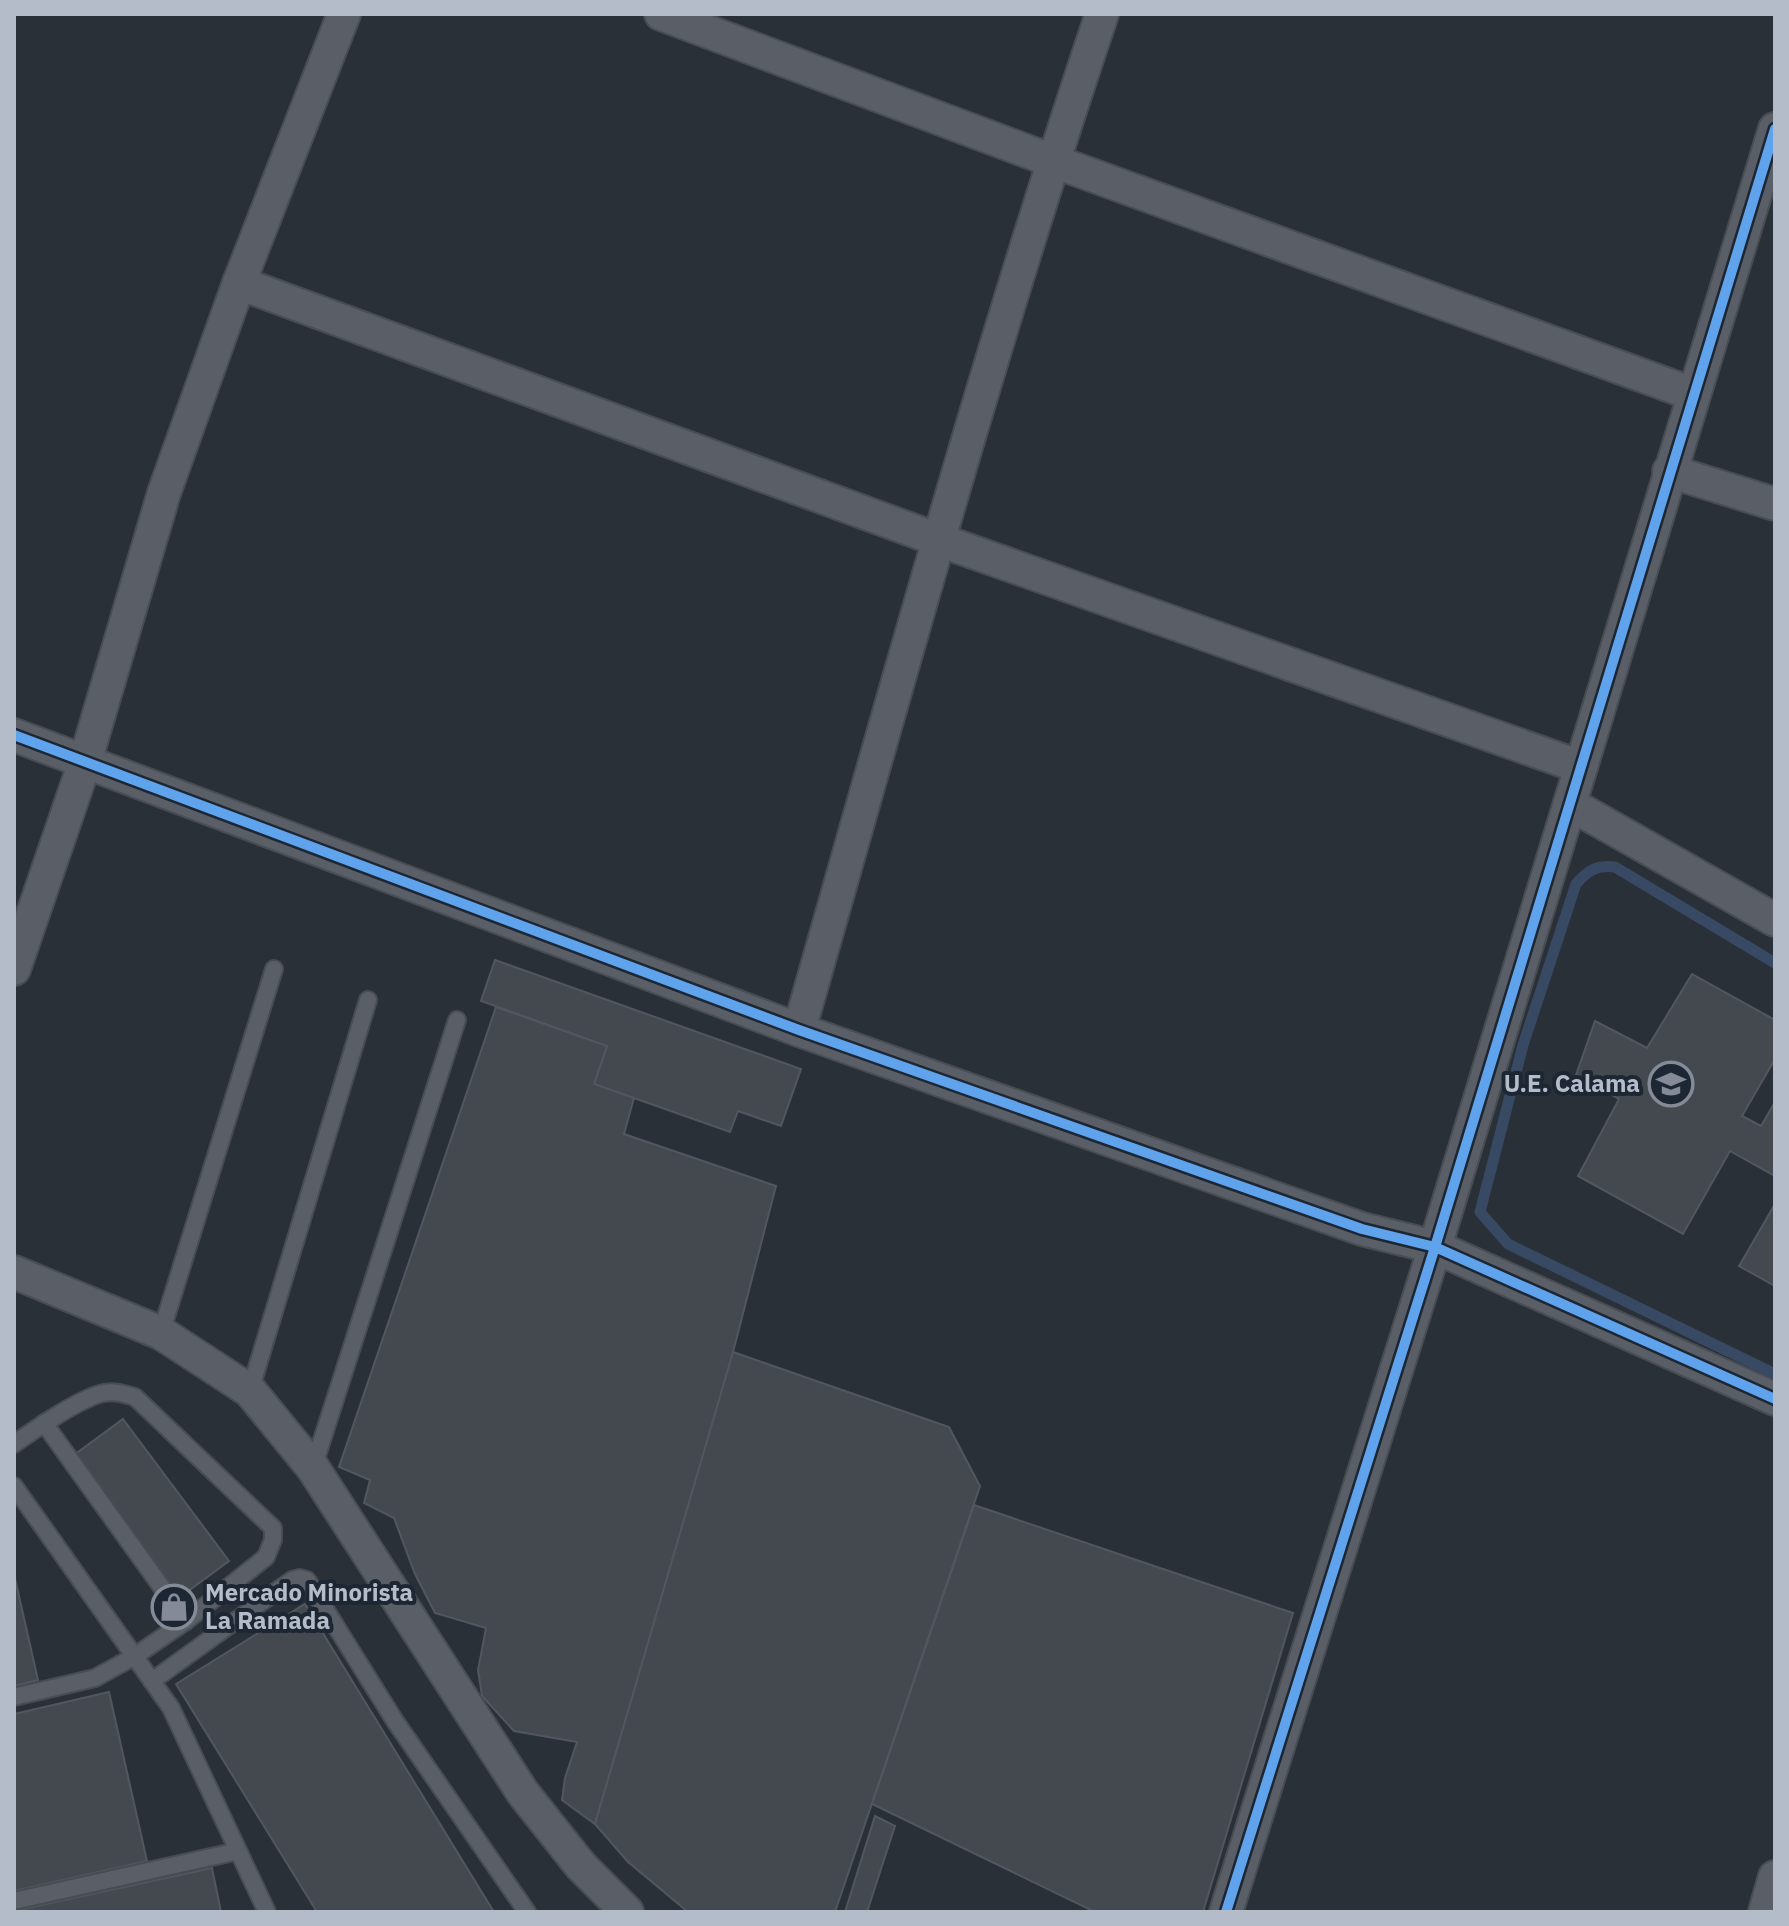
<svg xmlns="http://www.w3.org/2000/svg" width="1789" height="1926" font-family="'IBM Plex Sans',sans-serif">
<rect width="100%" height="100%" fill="#2a3038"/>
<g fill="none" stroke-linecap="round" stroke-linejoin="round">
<path stroke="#384963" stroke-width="11" d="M1775,963L1615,867C1597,865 1588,870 1576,884L1523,1045L1480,1212L1508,1244L1775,1374"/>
</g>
<g fill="#444950" stroke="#52575f" stroke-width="2">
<path d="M495,960L801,1069L781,1126L738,1111L730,1132L594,1084L607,1046L481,1001Z"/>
<path d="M1692,974L1775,1020V1059L1742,1116L1761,1126L1775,1102V1176L1730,1151L1683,1234L1578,1176L1619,1099L1576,1075L1595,1021L1647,1048Z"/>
<path d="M496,1007L607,1046L594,1084L634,1098L624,1134L776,1186L718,1410L595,1824L562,1800L565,1778L577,1742L514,1731L482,1696L478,1670L486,1628L435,1613L415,1574L394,1518L364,1503L370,1480L339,1467Z"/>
<path d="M1775,1204V1286L1739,1266Z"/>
<path d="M733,1352L949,1427L980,1486L835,1912H688L628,1862L595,1824Z"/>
<path d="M123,1419L229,1561L180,1597L74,1455Z"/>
<path d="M974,1505L1293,1613L1203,1912H1095L872,1804Z"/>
<path d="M14,1574L38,1680L14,1686Z"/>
<path d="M305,1604L494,1912H317L176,1684Z"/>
<path d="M109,1692L147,1861L14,1891V1714Z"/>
<path d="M875,1816L895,1826L867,1912H845Z"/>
<path d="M212,1868L221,1912H14V1911Z"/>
</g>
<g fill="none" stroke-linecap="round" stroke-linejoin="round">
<g stroke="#484c53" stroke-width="20">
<g id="lane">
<path d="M161,1333L274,969"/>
<path d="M250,1391L368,1000"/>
<path d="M44,1423L186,1621"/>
<path d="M14,1444C34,1430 81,1397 104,1393C115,1391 125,1394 135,1397L273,1528V1540L266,1557L186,1621L135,1656L95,1678L14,1697"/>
<path d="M313,1468L457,1020"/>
<path d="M14,1486L171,1708L267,1912"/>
<path d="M152,1681L292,1580L300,1578L307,1580L395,1721L527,1912"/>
<path d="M14,1901L238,1851"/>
</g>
</g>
<g stroke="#484c53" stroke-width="36">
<g id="street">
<path d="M661,14L1053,161L1693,394"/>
<path d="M239,283L939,540L1581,767"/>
<path d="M1669,471L1775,504"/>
<path d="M14,735L799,1030L1362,1229L1435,1247L1775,1399"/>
<path d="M1570,804L1775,920"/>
<path d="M14,969L85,762L164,493L239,283L344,14"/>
<path d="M799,1030C896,690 989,349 1102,14"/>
<path d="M14,1272L161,1333L250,1391L313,1468L523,1793L581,1866L627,1912"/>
<path d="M1226,1912L1435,1247L1775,129"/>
<path d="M1765,1912L1775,1877"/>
</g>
</g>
<use href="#lane" stroke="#5a5e66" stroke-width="16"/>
<use href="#street" stroke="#5a5e66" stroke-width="32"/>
<g stroke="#1d2633" stroke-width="15">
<g id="cycleway">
<path d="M14,735L799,1030L1362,1229L1435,1247L1775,1399"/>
<path d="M1226,1912L1435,1247L1775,129"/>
</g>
</g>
<use href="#cycleway" stroke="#60a3ed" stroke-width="10"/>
</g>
<defs>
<g id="school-ring" transform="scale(2.3)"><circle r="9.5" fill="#1d2633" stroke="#848b96" stroke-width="1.5"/><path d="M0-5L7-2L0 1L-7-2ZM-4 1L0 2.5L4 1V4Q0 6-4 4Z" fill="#848b96"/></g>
<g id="shop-ring" transform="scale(2.3)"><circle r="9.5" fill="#1d2633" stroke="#848b96" stroke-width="1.5"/><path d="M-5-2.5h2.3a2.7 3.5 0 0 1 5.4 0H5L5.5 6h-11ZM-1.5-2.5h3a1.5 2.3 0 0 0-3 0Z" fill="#848b96"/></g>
</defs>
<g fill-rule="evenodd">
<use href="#school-ring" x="1671" y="1084"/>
<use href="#shop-ring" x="174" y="1607"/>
</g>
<g text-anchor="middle" stroke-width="8" stroke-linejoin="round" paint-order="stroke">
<g font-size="24" font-weight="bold" fill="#b4bcc9" stroke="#1d2633" text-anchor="end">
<text x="1640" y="1092">U.E. Calama</text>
<text x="205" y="1601" text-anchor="start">Mercado Minorista<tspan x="205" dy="28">La Ramada</tspan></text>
</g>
</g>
<rect width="1789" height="1926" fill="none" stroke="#b4bcc9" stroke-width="32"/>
</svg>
